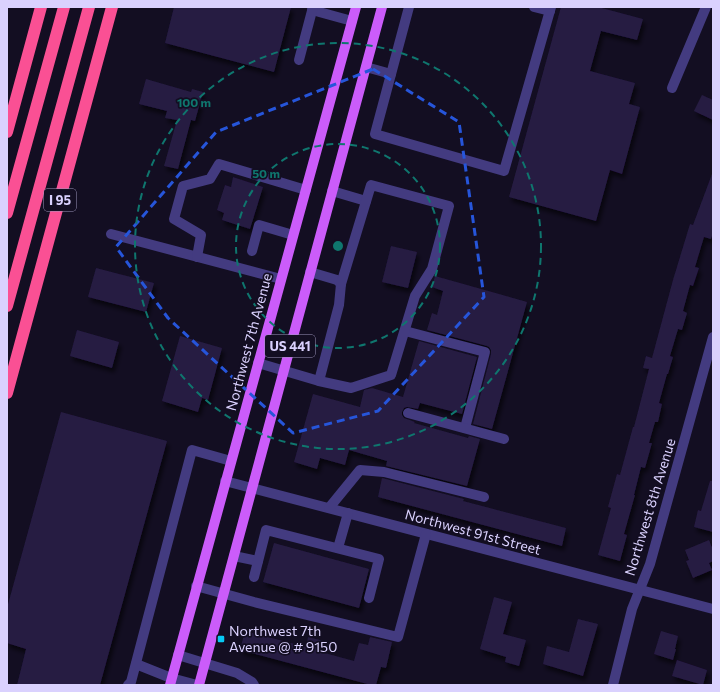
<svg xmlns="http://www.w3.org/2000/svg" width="720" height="692" font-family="Commissioner,sans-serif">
<defs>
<filter id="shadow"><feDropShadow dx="2.5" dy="4.5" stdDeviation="2" flood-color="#0009"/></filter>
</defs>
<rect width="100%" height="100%" fill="#130e22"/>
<g fill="#261b43" filter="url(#shadow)">
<path d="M174,7H291L274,72L165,43Z"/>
<path d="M561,7H598L643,19L637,40L601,31L590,71L635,83L629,104L640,107L622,174L610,170L596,221L509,197Z"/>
<path d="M146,79L191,92L192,89L203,92L195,121L191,120L178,169L164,166L177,120L165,118L167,111L139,104Z"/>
<path d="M702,95L713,100V120L694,111Z"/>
<path d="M712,174H713V233L711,239L704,237L695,267L699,268L693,286L690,285L683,311L687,313L682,330L678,329L670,356L673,357L668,374H667L659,403L662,404L658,422H655L649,443H652L645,468L641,467L634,495H635L624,534L627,535L620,561L598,555L611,508L608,507L617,474L620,475L633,427H634L649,369L643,368L646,356L652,358L673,280L690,224L693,225Z"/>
<path d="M233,177L263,187L250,229L222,220L224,213L217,210L225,185L231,187Z"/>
<path d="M391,246L417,252L408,288L382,282Z"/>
<path d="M96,268L154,283L146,312L88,297Z"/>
<path d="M435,276L527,302L492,429L473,424L491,354V350L489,347L487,346L427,330L432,313L437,315L443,291L432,287Z"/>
<path d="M77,330L119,342L112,368L70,356Z"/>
<path d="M180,336L222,348L208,400L202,398L198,412L162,401Z"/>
<path d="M419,341L477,357L462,414L420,403L418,409L407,407L404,408L402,412V415L404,418L415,422L414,423L468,438L469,436L480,439L467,486L386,466L387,461L349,450L345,465L320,458L317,469L294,462L313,394L360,407L364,390L372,388L403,397Z"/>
<path d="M61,412L167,441L100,685H17L26,649L7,643V608Z"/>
<path d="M382,478L464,499L463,501L566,528L562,546L378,497Z"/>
<path d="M710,481H713V532L694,527L698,510L701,511Z"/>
<path d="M709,540L713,550V561L709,563L712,570L693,578L686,561L689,560L685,550Z"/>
<path d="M274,543L369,569L359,608L263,582Z"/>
<path d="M494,597L512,602L503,634L526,640L519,666L505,662L506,657L480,649Z"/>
<path d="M578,619L598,624L583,676L543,664L547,646L569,652Z"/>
<path d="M245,631L306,647L308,637L324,641L321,652L354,661L359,643L368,645L370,637L392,642L386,668L381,667L376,685H371L240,650Z"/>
<path d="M661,631L678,636L675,649H676L673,660L654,654Z"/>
<path d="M677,660L707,670L703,685L672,676Z"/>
</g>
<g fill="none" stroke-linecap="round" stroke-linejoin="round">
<g stroke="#433b80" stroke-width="10">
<path d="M409,7L375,134L504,171L551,7"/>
<path d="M534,7L550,11"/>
<path d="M312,10L352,21"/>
<path d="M299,60L313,7"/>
<path d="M366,67L391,74"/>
<path d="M672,88L706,7"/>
<path d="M332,191L366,201"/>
<path d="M111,234L281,279"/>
<path d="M252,251L259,225L293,235"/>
<path d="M197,257L201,235L174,219L183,186L210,179L219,164L306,190"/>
<path d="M310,272L337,280L341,284L339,305L319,381"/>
<path d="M405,331L485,352L465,428"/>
<path d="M258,363L319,381L351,388L391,375L415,296L432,269L449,206L371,185L341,284"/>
<path d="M408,413L504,439"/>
<path d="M225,481L713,609"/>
<path d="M329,508L360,470L384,472L484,497"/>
<path d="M338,548L348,513"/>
<path d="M234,556L258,561"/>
<path d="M254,577L266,530L379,559L369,598"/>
<path d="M196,586L254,602L398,637L426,534"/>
<path d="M178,655L237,673L252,682L254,685"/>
<path d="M136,664L171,678L197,685"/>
<path d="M128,685L131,682L192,450L231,461"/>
<path d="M613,685L632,609L650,564L713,337"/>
</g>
<g stroke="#cb5cfa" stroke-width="10">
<path d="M170,685L356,7"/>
<path d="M199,685L382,7"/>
</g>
<g stroke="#fa5094" stroke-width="12">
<path d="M7,132L41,7"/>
<path d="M7,213L64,7"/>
<path d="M7,306L89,7"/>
<path d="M7,393L112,7"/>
</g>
</g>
<path fill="none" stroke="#2655da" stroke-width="3" stroke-dasharray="8 5" stroke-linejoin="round" d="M373,69L459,122L484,297L378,411L293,433L168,318L116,247L216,132Z"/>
<g fill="none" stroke="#0f766e" stroke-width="2" stroke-dasharray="7 5">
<circle cx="338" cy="246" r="102"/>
<circle cx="338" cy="246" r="203"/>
</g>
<rect fill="#07c9f4" stroke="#130e22" stroke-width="1.5" x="217" y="635" width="8" height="8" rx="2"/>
<g text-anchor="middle" stroke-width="3.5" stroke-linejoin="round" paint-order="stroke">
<g fill="#130e22" stroke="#9e96bc" stroke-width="1">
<rect x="44" y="189" width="32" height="22" rx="3"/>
<rect x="265" y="335" width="50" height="22" rx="3"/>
</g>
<g font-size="13" font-weight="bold" fill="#dad1fe">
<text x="60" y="205">I 95</text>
<text x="290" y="351">US 441</text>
</g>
<g font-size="14" fill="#dad1fe" stroke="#130e22">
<text transform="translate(249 342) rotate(-75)" y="5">Northwest 7th Avenue</text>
<text transform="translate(650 507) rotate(-73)" y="5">Northwest 8th Avenue</text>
<text transform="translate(473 532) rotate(15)" y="5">Northwest 91st Street</text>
</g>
<g font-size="14" fill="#dad1fe" stroke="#130e22" text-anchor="start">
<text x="229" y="636">Northwest 7th<tspan x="229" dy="16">Avenue @ # 9150</tspan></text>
</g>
</g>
<circle cx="338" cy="246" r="6" fill="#0f766e" stroke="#130e22" stroke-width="2"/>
<g font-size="12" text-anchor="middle" font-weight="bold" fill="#0f766e" stroke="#130e22" stroke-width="3.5" stroke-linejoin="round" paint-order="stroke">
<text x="194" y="107">100 m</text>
<text x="266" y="178">50 m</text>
</g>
<rect width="720" height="692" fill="none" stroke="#dad1fe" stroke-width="16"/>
</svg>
